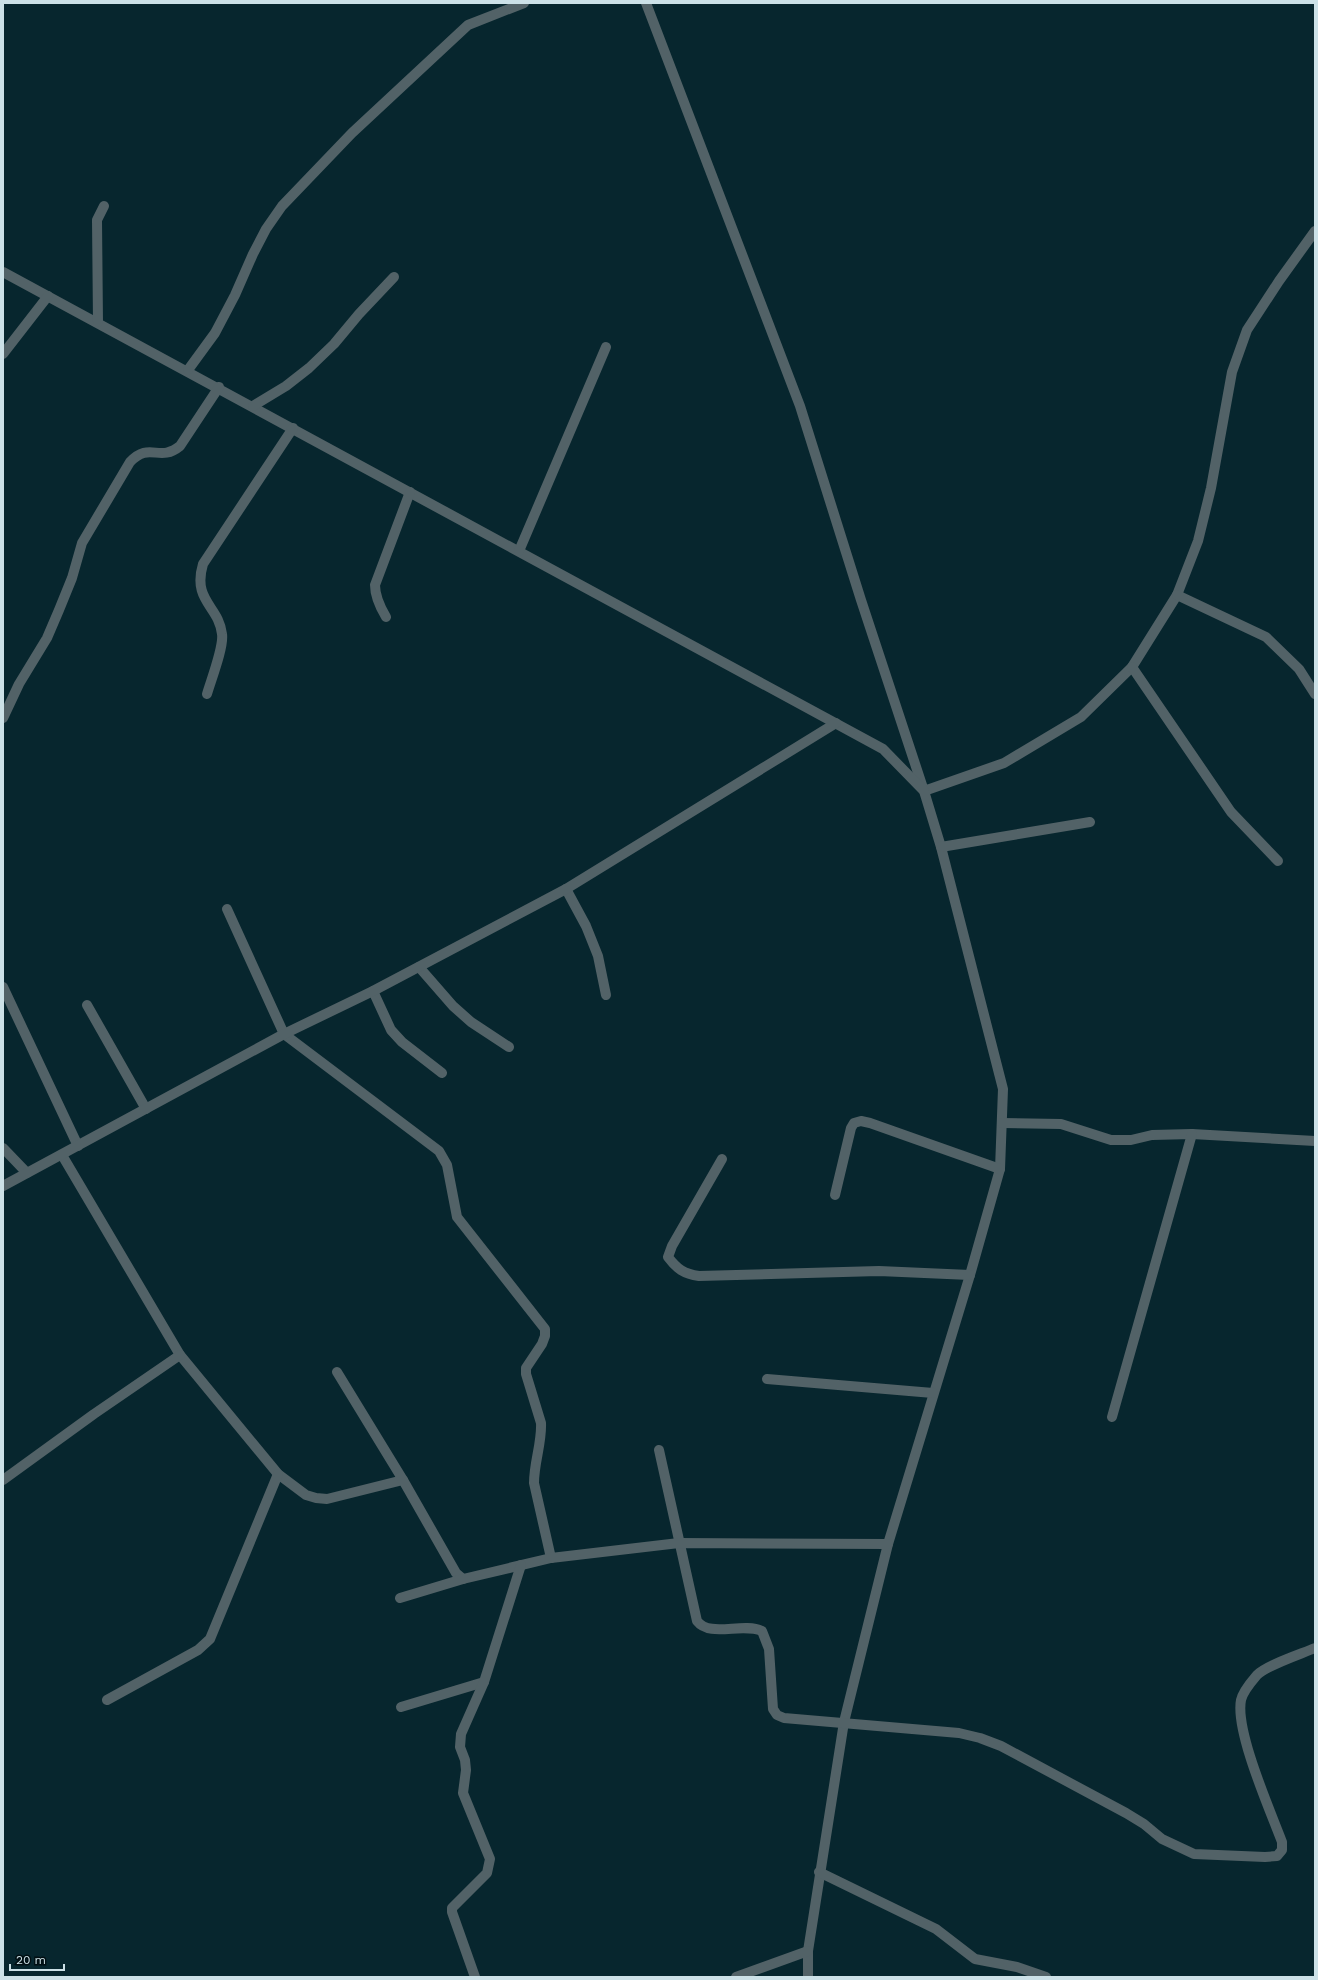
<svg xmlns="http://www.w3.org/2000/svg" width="1318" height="1980" font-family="'Work Sans',sans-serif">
<rect width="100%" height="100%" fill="#07262e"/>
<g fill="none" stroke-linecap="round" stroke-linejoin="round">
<g stroke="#526267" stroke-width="10">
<path d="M646,3L800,406L861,600L924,791L1004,763L1081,717L1132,667L1177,595L1198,541L1211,488L1232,372L1247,330L1279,281L1315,231"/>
<path d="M3,272L883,749L924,791L941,847L1003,1089L1000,1169L970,1275L888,1544L844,1722L808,1951V1977"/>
<path d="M98,322L97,220L104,206"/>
<path d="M3,354L48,296"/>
<path d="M188,370L215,333L235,295L253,254L266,229L282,206L352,133L468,25L524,3"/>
<path d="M253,406L286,386L309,368L334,344L359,314L394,277"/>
<path d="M519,551L606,347"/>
<path d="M1177,595L1266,637L1299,669L1315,694"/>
<path d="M386,617C380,607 375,597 375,585L410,492"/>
<path d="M1132,667L1231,812L1278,861"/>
<path d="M207,694C211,680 224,647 222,634C219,606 192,601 203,564L293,428"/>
<path d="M3,718L19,684L47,638L59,610L72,578L82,543L130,462C150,441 159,463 180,446L219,387"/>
<path d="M941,847L1090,822"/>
<path d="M566,889L586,926L598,956L606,995"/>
<path d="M227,909L284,1034L439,1151L447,1165L457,1217L545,1329V1336L542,1344L526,1368V1374L541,1423C542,1443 534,1462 534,1483L551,1558"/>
<path d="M419,967L453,1006L471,1022L509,1047"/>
<path d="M3,987L78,1146"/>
<path d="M373,991L391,1030L402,1042L442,1073"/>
<path d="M87,1005L146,1109"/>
<path d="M1002,1123L1061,1124L1111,1140H1131L1152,1135L1192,1134L1315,1141"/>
<path d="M3,1148L27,1173"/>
<path d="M62,1155L180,1355L278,1474L306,1495L316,1498L327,1499L403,1480"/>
<path d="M722,1159L672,1246L668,1257C677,1269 684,1274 699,1276L879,1271L970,1275"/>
<path d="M3,1186L284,1034L373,991L566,889L836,723"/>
<path d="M835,1195L851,1128L854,1123L861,1121L870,1123L1000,1169"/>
<path d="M337,1372L403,1480L456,1573L463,1579"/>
<path d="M767,1379L933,1393"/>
<path d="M1112,1417L1192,1134"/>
<path d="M659,1450L697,1621C710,1638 742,1622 762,1631L769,1649L773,1709L777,1715L784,1718L959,1733L980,1738L1001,1746L1126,1813L1144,1824L1162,1839L1194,1854L1265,1857L1277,1856L1282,1850V1842C1270,1810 1235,1731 1241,1700C1243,1691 1251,1682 1257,1675C1267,1665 1301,1654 1315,1648"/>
<path d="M3,1480L94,1414L180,1355"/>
<path d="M400,1598L463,1579L551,1558L679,1543L888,1544"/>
<path d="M107,1700L198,1650L210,1639L278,1474"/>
<path d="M401,1707L484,1682"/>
<path d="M819,1872L936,1929L975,1959L1017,1967L1046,1977"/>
<path d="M475,1977L452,1912V1908L487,1873L490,1859L463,1793L466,1770L465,1760L460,1747L461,1734L484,1682L521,1565"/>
<path d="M736,1977L808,1951"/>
</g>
</g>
<rect width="1318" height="1980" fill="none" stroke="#cce1e7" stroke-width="8"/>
<path d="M10 1964v6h54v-6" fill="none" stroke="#cce1e7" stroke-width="2"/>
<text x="16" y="1964" font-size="12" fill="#cce1e7" stroke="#010e12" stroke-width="3" paint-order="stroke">20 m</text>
</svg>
